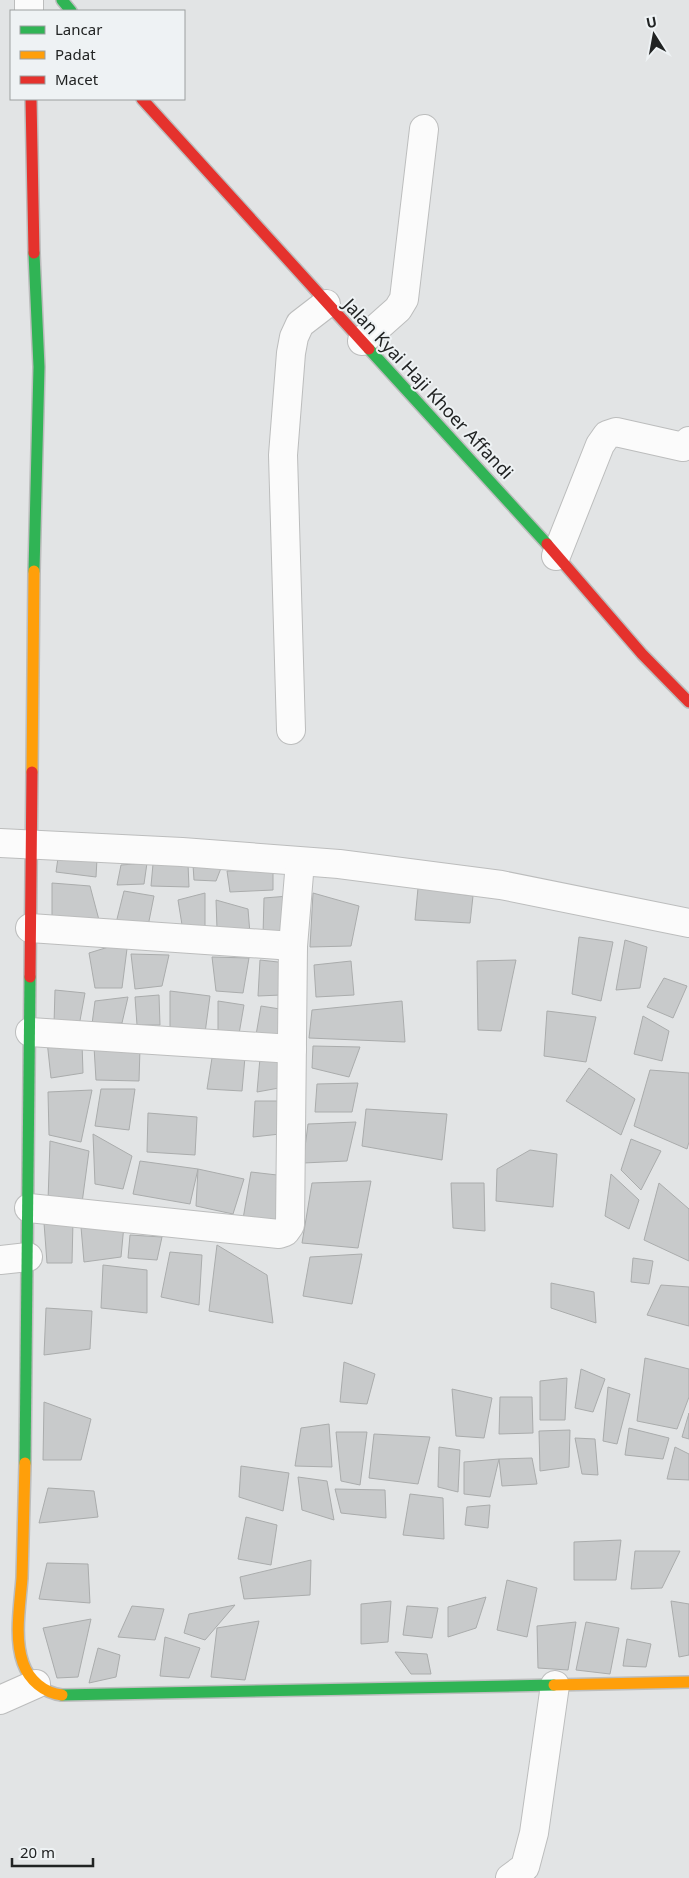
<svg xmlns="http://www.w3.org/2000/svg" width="689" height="1878" font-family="'Noto Sans',sans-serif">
<rect width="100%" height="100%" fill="#e2e4e5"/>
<g fill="#c8cacb" stroke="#aaacac">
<path d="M58,858L97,859L96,877L56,872Z"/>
<path d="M147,863L144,884L117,885L121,865Z"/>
<path d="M223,863L216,881L194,880L193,865Z"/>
<path d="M153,864H188L189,887L151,886Z"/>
<path d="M273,870V890L230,892L227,871Z"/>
<path d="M52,883L90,886L99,920L52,918Z"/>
<path d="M418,888L473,896L470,923L415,920Z"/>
<path d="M124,891L154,896L148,926L116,923Z"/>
<path d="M205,893V931H183L178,900Z"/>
<path d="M313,893L359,906L351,946L310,947Z"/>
<path d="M289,896L287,938L263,935L264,898Z"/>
<path d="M216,900L248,909L250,934L217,929Z"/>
<path d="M579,937L613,942L601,1001L572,994Z"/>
<path d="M625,940L647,947L640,988L616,990Z"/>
<path d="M128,941L122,988H95L89,953Z"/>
<path d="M131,954L169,955L162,986L135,989Z"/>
<path d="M212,957L249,958L243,993L216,991Z"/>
<path d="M260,960L287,963L281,995L258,996Z"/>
<path d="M516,960L501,1031L478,1030L477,961Z"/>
<path d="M351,961L354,995L316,997L314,965Z"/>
<path d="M664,978L687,986L673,1018L647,1007Z"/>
<path d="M55,990L85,993L79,1026L54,1024Z"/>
<path d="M170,991L210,996L205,1033H170Z"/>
<path d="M159,995L160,1025H137L135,997Z"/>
<path d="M128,997L122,1023L92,1024L95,1001Z"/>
<path d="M218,1001L244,1005L239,1034L218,1032Z"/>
<path d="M402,1001L405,1042L309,1038L312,1010Z"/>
<path d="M261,1006L286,1010L283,1035H256Z"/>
<path d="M547,1011L596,1017L586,1062L544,1056Z"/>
<path d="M643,1016L669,1031L662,1061L634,1054Z"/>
<path d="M47,1041L82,1043L83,1073L51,1078Z"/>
<path d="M313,1046L360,1047L349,1077L312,1068Z"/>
<path d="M94,1047L140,1048L139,1081L96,1080Z"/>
<path d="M245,1057L242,1091L207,1089L212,1058Z"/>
<path d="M260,1058L283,1059L279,1088L257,1092Z"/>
<path d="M589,1068L635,1099L621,1135L566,1101Z"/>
<path d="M650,1070L689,1073V1142L687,1149L634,1126Z"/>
<path d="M358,1083L352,1112H315L317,1084Z"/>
<path d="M101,1089H135L129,1130L95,1126Z"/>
<path d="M92,1090L81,1142L49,1135L48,1092Z"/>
<path d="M255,1101H280V1134L253,1137Z"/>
<path d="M366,1109L447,1114L442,1160L362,1146Z"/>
<path d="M148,1113L197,1117L195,1155L147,1152Z"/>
<path d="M356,1122L347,1161L303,1163L308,1124Z"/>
<path d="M93,1134L132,1156L123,1189L95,1184Z"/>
<path d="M631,1139L661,1151L641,1190L621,1170Z"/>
<path d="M50,1141L89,1151L82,1203L48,1201Z"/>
<path d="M530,1150L557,1154L553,1207L496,1201L497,1169Z"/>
<path d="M140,1161L198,1169L190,1204L133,1194Z"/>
<path d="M198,1169L244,1179L233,1214L196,1206Z"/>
<path d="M251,1172L277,1175L279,1220L243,1219Z"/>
<path d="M611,1174L639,1200L629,1229L605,1216Z"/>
<path d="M371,1181L358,1248L302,1243L312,1183Z"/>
<path d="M451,1183H484L485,1231L453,1228Z"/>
<path d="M659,1183L689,1209V1261L644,1240Z"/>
<path d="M73,1221L72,1263H47L44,1223Z"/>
<path d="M124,1225L121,1257L84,1262L81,1227Z"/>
<path d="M130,1235L162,1237L157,1260L128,1258Z"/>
<path d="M217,1245L267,1275L273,1323L209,1311Z"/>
<path d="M170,1252L202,1255L199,1305L161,1297Z"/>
<path d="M362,1254L352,1304L303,1296L310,1257Z"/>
<path d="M633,1258L653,1261L649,1284L631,1282Z"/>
<path d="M103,1265L147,1270V1313L101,1308Z"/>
<path d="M551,1283L594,1292L596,1323L551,1308Z"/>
<path d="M661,1285L689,1287V1326L647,1315Z"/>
<path d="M46,1308L92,1311L90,1349L44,1355Z"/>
<path d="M645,1358L689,1369V1397L677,1429L637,1421Z"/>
<path d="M344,1362L375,1374L367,1404L340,1402Z"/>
<path d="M581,1369L605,1379L593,1412L575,1408Z"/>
<path d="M567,1378L565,1420H540V1381Z"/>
<path d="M608,1387L630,1394L617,1444L603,1441Z"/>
<path d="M452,1389L492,1398L484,1438L456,1436Z"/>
<path d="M500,1397H532L533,1433L499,1434Z"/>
<path d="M44,1402L91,1419L81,1460H43Z"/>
<path d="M689,1413V1439L682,1437Z"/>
<path d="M329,1424L332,1467L295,1466L301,1428Z"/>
<path d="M629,1428L669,1438L663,1459L625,1455Z"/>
<path d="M570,1430L569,1467L540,1471L539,1431Z"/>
<path d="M336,1432H367L360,1485L341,1481Z"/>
<path d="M374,1434L430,1437L418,1484L369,1478Z"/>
<path d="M575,1438L595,1439L598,1475L582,1474Z"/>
<path d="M439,1447L460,1450L458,1492L438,1487Z"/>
<path d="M675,1447L689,1454V1480L667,1479Z"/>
<path d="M532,1458L537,1484L502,1486L499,1459Z"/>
<path d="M499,1459L490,1497L464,1494V1462Z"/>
<path d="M241,1466L289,1473L283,1511L239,1497Z"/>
<path d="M298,1477L327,1481L334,1520L302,1510Z"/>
<path d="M48,1488L94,1491L98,1517L39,1523Z"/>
<path d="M335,1489L385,1490L386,1518L341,1513Z"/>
<path d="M410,1494L443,1498L444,1539L403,1535Z"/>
<path d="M490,1505L488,1528L465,1525L467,1507Z"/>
<path d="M246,1517L277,1525L271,1565L238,1559Z"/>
<path d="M621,1540L616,1580H574V1542Z"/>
<path d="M635,1551H680L662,1588L631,1589Z"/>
<path d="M311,1560L310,1595L244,1599L240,1577Z"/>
<path d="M47,1563L88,1564L90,1603L39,1599Z"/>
<path d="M507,1580L537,1588L527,1637L497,1630Z"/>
<path d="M486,1597L476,1628L448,1637V1607Z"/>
<path d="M391,1601L388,1642L361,1644V1604Z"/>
<path d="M671,1601L689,1604V1655L679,1657Z"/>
<path d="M235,1605L205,1640L184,1633L189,1614Z"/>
<path d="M132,1606L164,1609L155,1640L118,1637Z"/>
<path d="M407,1606L438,1608L432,1638L403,1635Z"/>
<path d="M91,1619L78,1677L57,1678L43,1628Z"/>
<path d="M259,1621L245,1680L211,1677L217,1628Z"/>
<path d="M576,1622L568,1670L538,1668L537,1626Z"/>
<path d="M586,1622L619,1628L610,1674L576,1670Z"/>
<path d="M165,1637L200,1648L189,1678L160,1676Z"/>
<path d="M627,1639L651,1644L646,1667L623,1666Z"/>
<path d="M98,1648L120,1655L116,1677L89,1683Z"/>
<path d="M395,1652L427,1654L431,1674H411Z"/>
</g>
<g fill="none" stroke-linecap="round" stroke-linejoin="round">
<g stroke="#bcbdbd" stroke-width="30">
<g id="street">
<path d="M29,0V11"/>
<path d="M362,341L398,309L404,299L424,129"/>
<path d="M556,556L600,445L607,435L616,432L683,447L689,441"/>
<path d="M291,730L283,455L291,353L294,337L300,324L326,304"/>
<path d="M0,843L182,852L339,864L501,885L689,923"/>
<path d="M30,928L293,946"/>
<path d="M30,1032L292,1049"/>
<path d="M29,1208L279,1234L285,1232L290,1225L293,946L300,862"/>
<path d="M0,1260L28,1257"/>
<path d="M0,1700L36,1684"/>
<path d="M510,1878L525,1867L534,1833L555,1685"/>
</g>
</g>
<g stroke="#bcbdbd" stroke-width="14">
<g id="fast">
<path d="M62,0L71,11"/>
<path d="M34,253L39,367L34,571"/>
<path d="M369,349L547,544"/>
<path d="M25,1463L30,977"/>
<path d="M62,1695L554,1685"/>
</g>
</g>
<g stroke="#bcbdbd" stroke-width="14">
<g id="slow">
<path d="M32,772L34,571"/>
<path d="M25,1463C24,1501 23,1540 22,1578C20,1605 14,1638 23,1663C29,1680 44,1693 62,1695"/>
<path d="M554,1685L689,1682"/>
</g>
</g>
<g stroke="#bcbdbd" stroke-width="14">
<g id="jam">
<path d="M31,99L34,253"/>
<path d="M142,99L369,349"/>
<path d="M547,544L642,654L689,702"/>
<path d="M30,977L32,772"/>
</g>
</g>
<use href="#street" stroke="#fbfbfb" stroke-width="28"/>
<use href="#fast" stroke="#30b455" stroke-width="11"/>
<use href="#slow" stroke="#ff9f0a" stroke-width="11"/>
<use href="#jam" stroke="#e5322d" stroke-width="11"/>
</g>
<g text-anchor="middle" stroke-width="4" stroke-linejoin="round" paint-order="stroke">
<g font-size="18" fill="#212323" stroke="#eef2f4">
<text transform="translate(428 389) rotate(47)" y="6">Jalan Kyai Haji Khoer Affandi</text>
</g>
</g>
<rect x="10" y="10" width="175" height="90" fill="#eef2f4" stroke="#9c9fa0"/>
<rect x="20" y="26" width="25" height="8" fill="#30b455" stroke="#9c9fa0"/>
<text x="55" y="35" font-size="15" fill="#212323">Lancar</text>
<rect x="20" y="51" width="25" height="8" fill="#ff9f0a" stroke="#9c9fa0"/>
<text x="55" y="60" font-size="15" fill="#212323">Padat</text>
<rect x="20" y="76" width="25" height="8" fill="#e5322d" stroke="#9c9fa0"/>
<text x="55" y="85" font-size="15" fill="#212323">Macet</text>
<g transform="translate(654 35) rotate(349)" stroke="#eef2f4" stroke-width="4" paint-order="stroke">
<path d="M0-4L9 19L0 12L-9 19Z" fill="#212323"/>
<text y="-8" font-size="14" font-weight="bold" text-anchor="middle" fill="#212323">U</text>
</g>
<path d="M12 1858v8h81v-8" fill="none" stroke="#212323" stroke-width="2.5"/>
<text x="20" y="1858" font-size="15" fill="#212323" stroke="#eef2f4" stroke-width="4" paint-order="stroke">20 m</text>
</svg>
